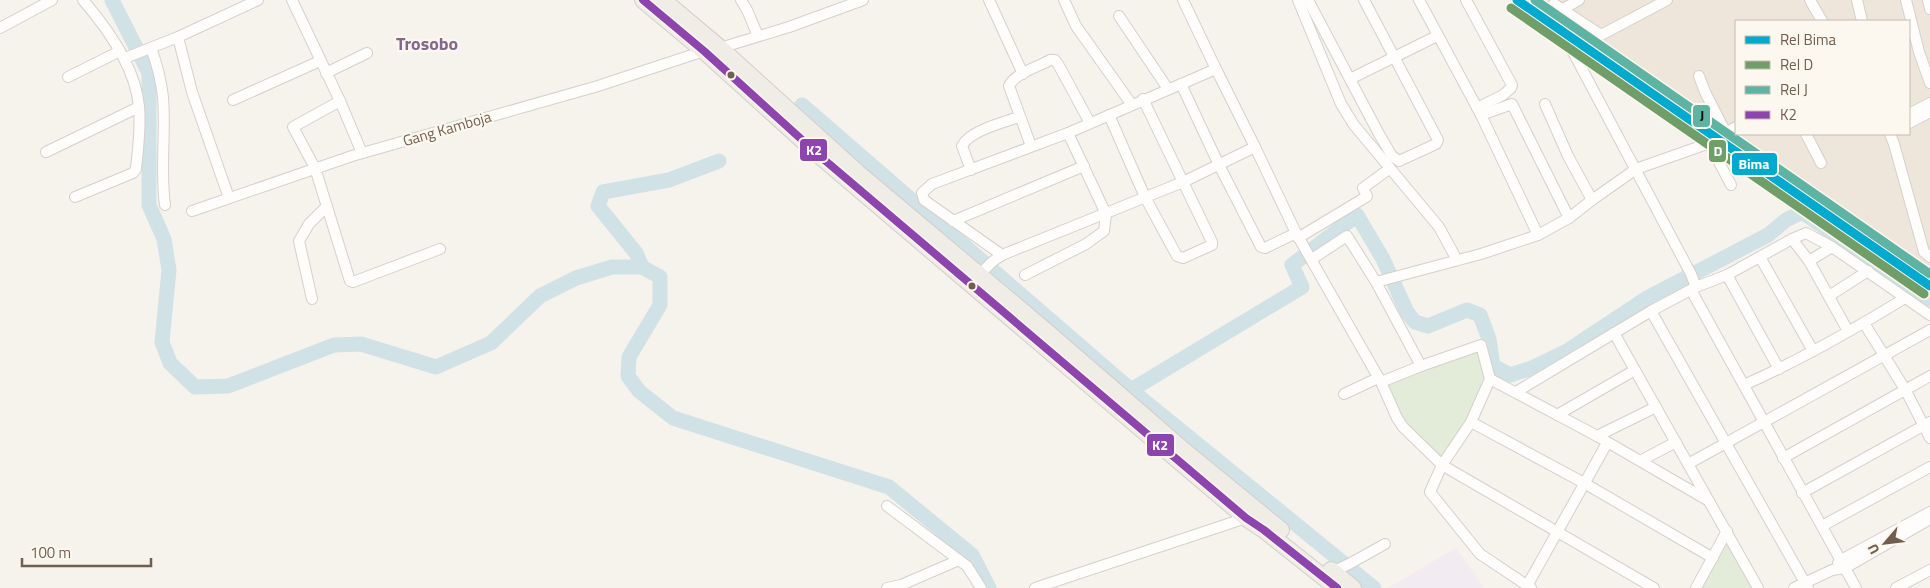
<svg xmlns="http://www.w3.org/2000/svg" width="1930" height="588" font-family="'Titillium Web',sans-serif">
<rect width="100%" height="100%" fill="#f6f3ed"/>
<path fill="#eee6db" fill-rule="evenodd" d="M1530,0H1930V270L1699,115ZM1736,21H1909V134H1736Z"/>
<path fill="#f3ebf2" d="M1456,548L1484,588H1388Z"/>
<g fill="#e2ecd9">
<path d="M1481,346L1488,379L1468,421L1442,462L1398,418L1382,383Z"/>
<path d="M1727,531L1758,588H1696Z"/>
</g>
<g fill="none" stroke-linecap="round" stroke-linejoin="round">
<g stroke="#d0e2e5" stroke-width="15">
<path d="M112,0L149,73V205L164,239L169,270L162,342L170,363L195,387L228,386L334,345L361,344L436,367L491,343L540,296L576,278L612,267H642L660,277V305L629,357L628,376L639,391L673,418L889,487L972,555L989,588"/>
<path d="M802,105L1131,390L1374,588"/>
<path d="M642,267L636,253L598,206L603,192L669,180L719,161"/>
<path d="M1131,390L1302,287L1292,265L1357,215L1383,259L1407,312L1415,322L1428,326L1467,310L1480,315L1489,339L1493,366L1510,375L1532,368L1567,351L1647,298L1768,235L1786,220L1802,212L1930,299"/>
</g>
<g stroke="#d5d0cb" stroke-width="12">
<g id="minor">
<path d="M292,0L340,101L362,153"/>
<path d="M741,0L747,10L758,36"/>
<path d="M989,0L1023,74"/>
<path d="M1064,0L1076,26L1132,105"/>
<path d="M1183,0L1216,69"/>
<path d="M1298,0L1341,104L1354,125L1439,227L1457,260"/>
<path d="M1308,0L1379,134L1392,156L1399,161L1436,144L1438,140L1364,0"/>
<path d="M1419,0L1481,115L1538,235"/>
<path d="M1466,0L1512,85L1511,88L1503,95L1477,108"/>
<path d="M1810,0L1822,21"/>
<path d="M1857,0L1862,21"/>
<path d="M1906,0L1919,52L1930,83"/>
<path d="M1928,0L1930,9"/>
<path d="M1554,4L1573,52L1691,274L1696,287"/>
<path d="M1554,4L1601,35L1667,0"/>
<path d="M1563,9L1579,0"/>
<path d="M1119,16L1168,89"/>
<path d="M0,28L52,0"/>
<path d="M178,37L192,92L229,198"/>
<path d="M151,48C157,64 161,80 163,97C166,133 160,169 165,205"/>
<path d="M720,48L789,27L863,0"/>
<path d="M125,58L178,37L258,0"/>
<path d="M326,73L367,53"/>
<path d="M1699,76L1705,92L1726,133"/>
<path d="M68,77L120,51"/>
<path d="M1350,79L1437,36"/>
<path d="M1181,84L1219,165L1261,247L1265,248L1296,233"/>
<path d="M233,100L320,61"/>
<path d="M340,101L293,127L315,168L350,281L353,282L440,249"/>
<path d="M1545,104L1568,156L1592,200"/>
<path d="M1909,114L1930,103"/>
<path d="M1109,115L1145,197L1177,256L1183,258L1212,245V242L1143,99"/>
<path d="M1481,115L1512,104L1569,218"/>
<path d="M1909,123L1930,112"/>
<path d="M1806,134L1821,163"/>
<path d="M1890,134L1894,144L1924,252L1930,257"/>
<path d="M1709,143L1731,185"/>
<path d="M1031,146L1009,86C1015,73 1038,67 1050,60H1055L1058,64L1090,123"/>
<path d="M46,152L139,107"/>
<path d="M971,170L962,146C969,131 1004,122 1019,117"/>
<path d="M75,197L133,173L136,169C138,148 141,128 139,107C136,69 108,29 83,0"/>
<path d="M192,211L352,156L598,86L704,51"/>
<path d="M953,221L1084,166"/>
<path d="M1298,238L1366,197L1367,196L1363,188L1389,169"/>
<path d="M1792,239L1809,261L1848,331"/>
<path d="M1002,255L924,200L922,193L932,184L1068,133L1216,69L1255,147"/>
<path d="M1760,257L1813,351"/>
<path d="M1312,259L1347,236L1376,282L1421,366"/>
<path d="M1809,261L1832,247"/>
<path d="M979,275L992,262L1002,255L1183,182L1255,147L1296,233L1381,382L1397,418L1403,427L1442,465L1654,588"/>
<path d="M1025,275L1086,244L1104,231L1106,214L1068,133"/>
<path d="M1727,275L1779,369"/>
<path d="M1376,282L1481,254L1538,235L1569,218L1592,200L1636,169L1704,145L1736,127"/>
<path d="M1691,290L1856,588"/>
<path d="M1829,296L1868,271"/>
<path d="M312,299L299,241L309,224L327,206"/>
<path d="M1651,311L1808,588"/>
<path d="M1864,323L1906,391L1930,438"/>
<path d="M1614,333L1758,588"/>
<path d="M1490,379L1597,436L1709,501"/>
<path d="M1381,382L1421,366L1481,345L1490,379L1471,422L1442,465L1430,492L1480,554L1531,588"/>
<path d="M1744,385C1800,360 1853,330 1905,298"/>
<path d="M1516,392L1651,311L1696,287L1727,275L1792,239L1806,233L1832,247L1930,315"/>
<path d="M1344,394L1378,378"/>
<path d="M1557,415L1635,370"/>
<path d="M1471,422L1584,483L1713,558"/>
<path d="M1597,436L1656,407"/>
<path d="M1783,458L1930,376"/>
<path d="M1640,461L1676,442"/>
<path d="M1688,464L1930,330"/>
<path d="M1802,493L1930,422"/>
<path d="M887,506L967,566L981,588"/>
<path d="M1822,526L1930,467"/>
<path d="M1838,563L1841,560L1930,512"/>
<path d="M1330,573L1349,564L1385,544"/>
<path d="M1527,586L1607,443"/>
<path d="M887,588L901,585L959,560"/>
<path d="M1035,588L1246,518"/>
<path d="M1696,588L1727,531"/>
<path d="M1794,588L1832,570L1845,568L1930,519"/>
<path d="M1896,588L1930,570"/>
</g>
</g>
<g stroke="#d4cec8" stroke-width="18">
<g id="trunk">
<path d="M643,0L704,51L821,157L1246,518L1264,530L1337,588"/>
<path d="M663,0L720,48L858,173L1046,331L1188,454L1281,530"/>
<path d="M1331,570L1353,588"/>
</g>
</g>
<use href="#minor" stroke="#fefdfc" stroke-width="10"/>
<use href="#trunk" stroke="#f0ece6" stroke-width="16"/>
<g stroke="#fdf8ef" stroke-width="11">
<path id="bus-1" d="M643,0L704,51L821,157L1246,518L1264,530L1337,588"/>
</g>
<use href="#bus-1" stroke="#8e44ad" stroke-width="8"/>
<g stroke="#fdf8ef" stroke-width="12">
<path id="rail-1" d="M1517,0L1930,286"/>
</g>
<g stroke="#fdf8ef" stroke-width="12">
<path id="rail-2" d="M1511,8L1924,294"/>
</g>
<g stroke="#fdf8ef" stroke-width="12">
<path id="rail-3" d="M1535,0L1930,274"/>
</g>
<use href="#rail-1" stroke="#00a9ce" stroke-width="9"/>
<use href="#rail-2" stroke="#6f9e68" stroke-width="9"/>
<use href="#rail-3" stroke="#5eb3a3" stroke-width="9"/>
</g>
<g fill="#715e4f" stroke="#fdf8ef" stroke-width="2">
<circle cx="731" cy="75" r="4.5"/>
<circle cx="972" cy="286" r="4.5"/>
</g>
<g text-anchor="middle" stroke-width="4.5" stroke-linejoin="round" paint-order="stroke">
<g font-size="15" fill="#715e4f" stroke="#fdf8ef">
<text transform="translate(447 129) rotate(-16)" y="5">Gang Kamboja</text>
</g>
<g font-size="18" font-weight="bold" fill="#83678d" stroke="#fdf8ef">
<text x="427" y="50">Trosobo</text>
</g>
</g>
<g stroke="#fdf8ef" stroke-width="2">
<rect x="1692" y="104" width="19" height="24" rx="5" fill="#5eb3a3"/>
<rect x="799" y="138" width="29" height="24" rx="5" fill="#8e44ad"/>
<rect x="1708" y="139" width="19" height="24" rx="5" fill="#6f9e68"/>
<rect x="1731" y="152" width="47" height="24" rx="5" fill="#00a9ce"/>
<rect x="1146" y="433" width="29" height="24" rx="5" fill="#8e44ad"/>
</g>
<g font-size="14" text-anchor="middle" font-weight="bold" fill="#fff">
<text x="814" y="155">K2</text>
<text x="1718" y="156">D</text>
<text x="1754" y="169">Bima</text>
<text x="1160" y="450">K2</text>
</g>
<g font-size="14" text-anchor="middle" font-weight="bold" fill="#111">
<text x="1702" y="120">J</text>
</g>
<rect x="1735" y="20" width="175" height="115" fill="#fdf8ef" stroke="#c5baaf"/>
<rect x="1745" y="36" width="25" height="8" fill="#00a9ce" stroke="#c5baaf"/>
<text x="1780" y="45" font-size="15" fill="#715e4f">Rel Bima</text>
<rect x="1745" y="61" width="25" height="8" fill="#6f9e68" stroke="#c5baaf"/>
<text x="1780" y="70" font-size="15" fill="#715e4f">Rel D</text>
<rect x="1745" y="86" width="25" height="8" fill="#5eb3a3" stroke="#c5baaf"/>
<text x="1780" y="95" font-size="15" fill="#715e4f">Rel J</text>
<rect x="1745" y="111" width="25" height="8" fill="#8e44ad" stroke="#c5baaf"/>
<text x="1780" y="120" font-size="15" fill="#715e4f">K2</text>
<g transform="translate(1885 543) rotate(242)" stroke="#fdf8ef" stroke-width="4" paint-order="stroke">
<path d="M0-4L9 19L0 12L-9 19Z" fill="#715e4f"/>
<text y="-8" font-size="14" font-weight="bold" text-anchor="middle" fill="#715e4f">U</text>
</g>
<path d="M22 558v8h129v-8" fill="none" stroke="#715e4f" stroke-width="2.5"/>
<text x="30" y="558" font-size="15" fill="#715e4f" stroke="#fdf8ef" stroke-width="4" paint-order="stroke">100 m</text>
</svg>
